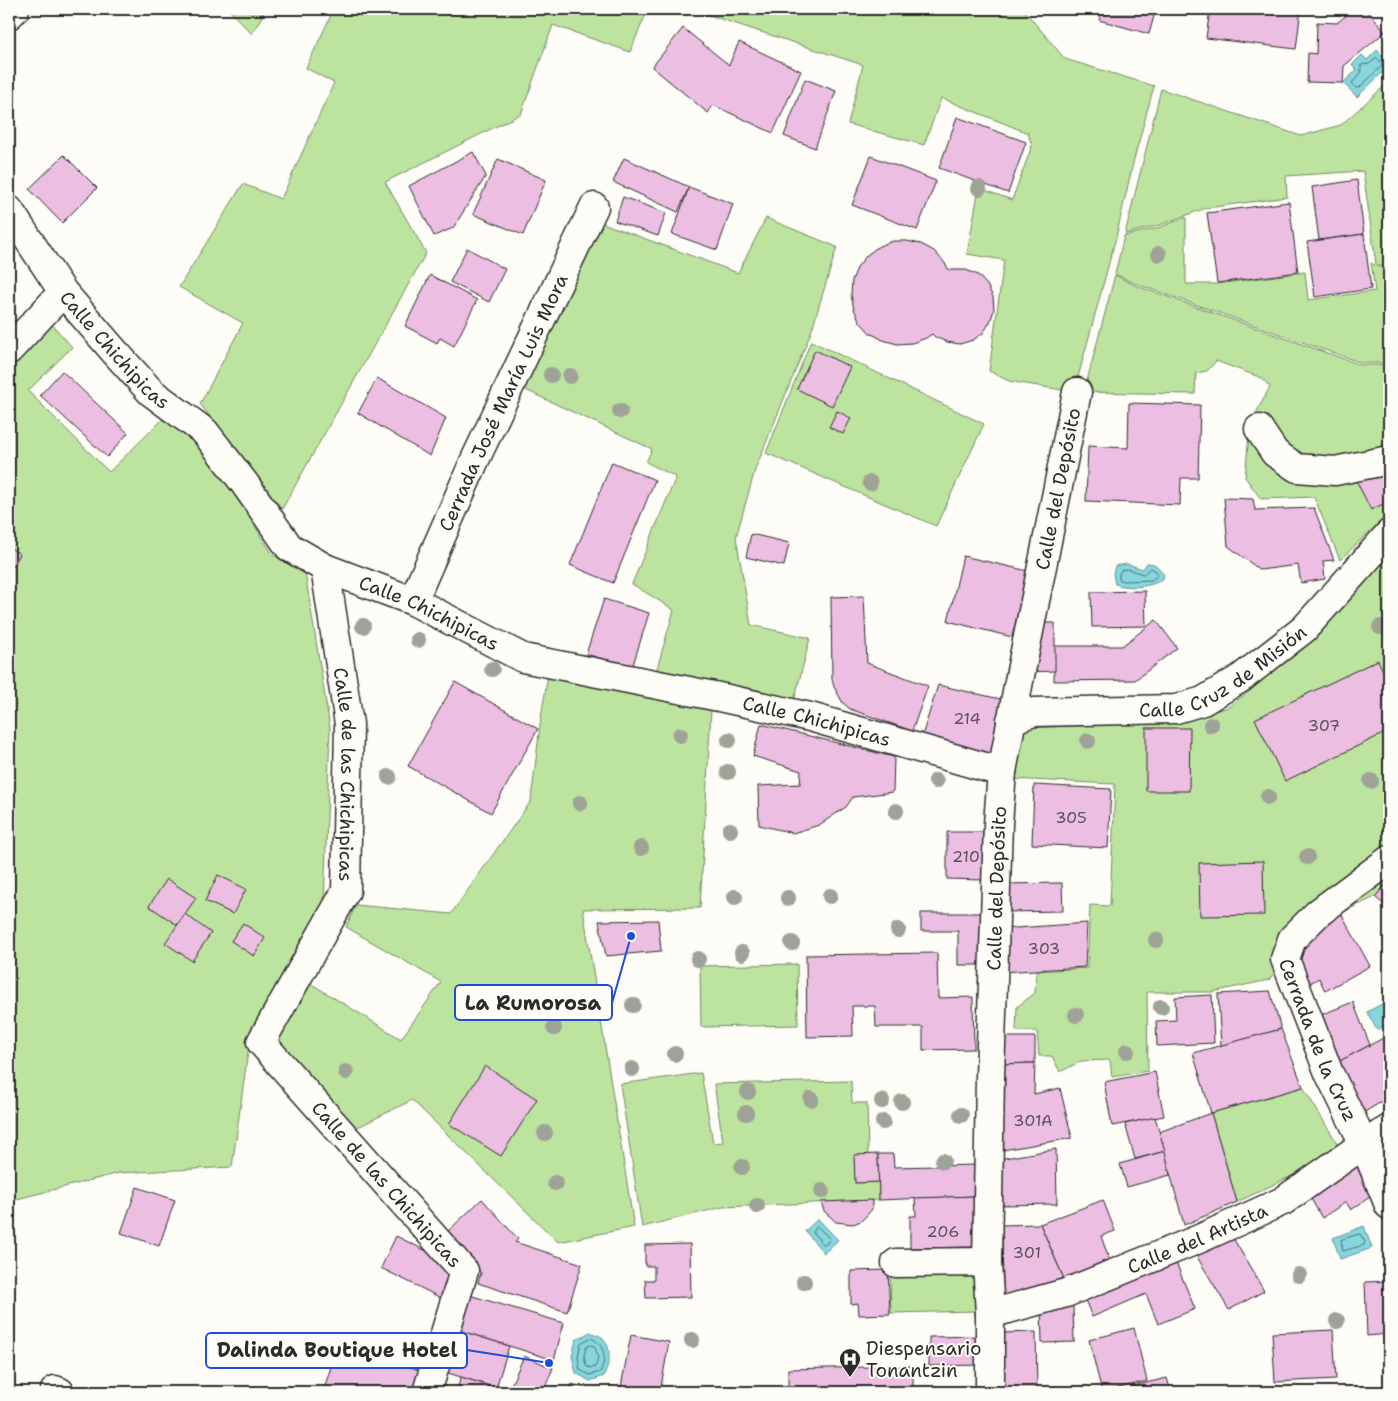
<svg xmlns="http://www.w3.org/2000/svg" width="1398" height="1401" font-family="'Shantell Sans',sans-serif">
<rect width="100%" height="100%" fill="#fdfcf7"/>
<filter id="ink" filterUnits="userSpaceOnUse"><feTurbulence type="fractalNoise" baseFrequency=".02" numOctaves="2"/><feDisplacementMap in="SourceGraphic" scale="10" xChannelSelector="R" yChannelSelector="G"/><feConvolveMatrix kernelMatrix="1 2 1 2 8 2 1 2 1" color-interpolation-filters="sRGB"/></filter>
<g filter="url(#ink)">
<g fill="#bde49f" stroke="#748865">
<path d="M228,9H266L252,34Z"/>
<path d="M334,9H648L630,52L553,25L521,114L385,182L426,253L282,509L200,404L243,323L179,287L243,184L281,199L334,83L306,68Z"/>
<path d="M690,9H1023L1065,59L1154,86L1134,159L1116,237L1074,392L1009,381L989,371L1004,260L967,254L979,188L1012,200L1032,146L1028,133L941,98L924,145L848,124L863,65Z"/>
<path d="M1389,82V270L1376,264L1363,171L1286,176L1287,197L1206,208L1157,226L1125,234L1161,89L1301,136L1341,125Z"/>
<path d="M1186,217V284H1217L1305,272L1308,300L1375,291L1371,263L1389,272V363H1362L1134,283L1115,274L1124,236L1158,228Z"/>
<path d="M766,218L837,247L811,332L755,470L736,537L751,625L810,638L794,701L712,692L700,908L583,909L634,1227L558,1242L412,1100L348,1132L270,1045L305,980L401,1039L441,982L346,927L356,905L451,914L531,801L541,717L548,675L649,696L674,610L632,584L676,477L646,462L652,449L517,386L597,221L738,273Z"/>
<path d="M1115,275L1134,285L1361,365H1389V513L1340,560L1314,497L1261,499L1245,477L1250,424L1270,387L1262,378L1216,361L1207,371L1196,373L1195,394L1084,392Z"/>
<path d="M49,321L72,347L28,391L109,472L164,418L191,438L231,488L273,555L305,572L330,728L324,906L248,1051L232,1167L119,1173L9,1201V364Z"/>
<path d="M811,341L984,424L936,526L766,453Z"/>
<path d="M1389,542V882L1375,897L1341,913L1292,948L1269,980L1212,992H1147L1148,1071L1112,1077L1110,1060L1081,1061L1060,1072L1052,1056H1039L1037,1031H1016L1017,1007L1035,993L1036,971L1087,968L1090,905L1110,906L1115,784L1011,779L1015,738L1025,728L1179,722L1228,707L1250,691L1314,636Z"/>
<path d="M797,964L798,1025L701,1027L700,966Z"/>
<path d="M701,1073L713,1143L723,1142L714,1084L851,1081L852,1103H867L868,1155L855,1183L879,1182V1200L723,1207L642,1227L620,1084Z"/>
<path d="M1303,1087L1340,1148L1321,1162L1237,1202L1211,1113Z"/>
<path d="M976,1271L977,1311L891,1313L890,1272Z"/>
</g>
<g fill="#85d6dd" stroke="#619296">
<path d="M1377,50L1389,63V66L1357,97L1343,83L1357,70L1352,65L1362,55L1367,60Z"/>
<path d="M1147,563C1157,563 1159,568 1164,575L1162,580C1150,587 1128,589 1115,584L1113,574L1115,566L1127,564L1143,569Z"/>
<path d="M1389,1000V1023L1377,1030L1367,1012Z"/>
<path d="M818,1219L838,1240L824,1253L805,1231Z"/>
<path d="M1364,1226L1372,1248L1340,1259L1333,1238Z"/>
<path d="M590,1332C593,1334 599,1335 602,1337C613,1348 609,1364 604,1376L590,1381L576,1373L572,1356L576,1340Z"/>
</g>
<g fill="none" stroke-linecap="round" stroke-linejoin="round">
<g stroke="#4f6f72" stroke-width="1">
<path d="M1377,58L1382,63V66L1359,88H1356L1352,83L1361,73V65L1369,64Z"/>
<path d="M1151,568L1155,570L1158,575L1152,580L1123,581L1119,579V574L1121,570L1127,569L1143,574Z"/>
<path d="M817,1227L819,1228L830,1239L826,1244H823L813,1233Z"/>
<path d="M1360,1234L1365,1242L1364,1245L1343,1251L1341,1240Z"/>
<path d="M591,1338C605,1344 607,1359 600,1372L590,1375L580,1370L578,1356L581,1343Z"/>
<path d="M590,1345L594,1346C598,1353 599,1360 595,1367L591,1368L586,1366L584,1356L586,1348Z"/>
</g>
</g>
<g fill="#ecbee2" stroke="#2b2b2b">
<path d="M1102,9H1156L1149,34L1099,20Z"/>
<path d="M1210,9H1301L1296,49L1206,38Z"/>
<path d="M1354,9H1366L1385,32L1344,66L1343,83L1307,82L1308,53L1316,54L1317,22L1337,23Z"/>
<path d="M683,28L729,65L739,42L801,71L773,133L713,105L708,113L652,67Z"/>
<path d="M805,79L836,91L815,148L784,136Z"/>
<path d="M957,117L1026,142L1008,193L939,168Z"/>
<path d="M473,152L486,176L453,228L434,236L409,186Z"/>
<path d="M64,155L97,188L62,223L29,189Z"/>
<path d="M871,156L936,181L917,230L852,205Z"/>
<path d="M624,158L689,187L678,212L613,182Z"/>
<path d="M498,159L546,180L523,235L473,214Z"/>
<path d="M1357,180L1364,234L1319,240L1312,187Z"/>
<path d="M689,187L733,204L717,250L672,234Z"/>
<path d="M623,197L666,213L658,236L615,221Z"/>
<path d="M1289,202L1298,272L1217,283L1207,213Z"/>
<path d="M1364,234L1371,289L1315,297L1307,242Z"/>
<path d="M893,241H907L921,244L934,251L944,262L949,270H966L978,275L987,285L993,297L994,310L990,322L983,333L973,340L960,344L947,342L935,337L932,334L926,338L912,343L897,344L883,340L870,333L860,322L854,309L851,295L852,280L858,266L867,255L879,246Z"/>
<path d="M467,248L505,269L489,302L450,282Z"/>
<path d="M430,275L477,300L454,346L440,338L437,343L405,326Z"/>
<path d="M815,350L850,367L832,406L797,389Z"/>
<path d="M62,371L128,433L107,457L40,395Z"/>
<path d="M377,378L446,418L430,456L358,413Z"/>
<path d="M1129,403L1200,405L1198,478H1181L1180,505L1086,501L1088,446L1128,448Z"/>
<path d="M837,411L851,418L843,434L829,427Z"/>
<path d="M612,462L655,480L613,583L570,565Z"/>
<path d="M1389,466V501L1371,510L1357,482Z"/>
<path d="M1224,498L1253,499L1255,510L1314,508L1334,560L1323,561L1325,579L1301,583L1298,565L1260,570L1228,546Z"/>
<path d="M751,534L789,543L784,566L746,557Z"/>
<path d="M9,547L20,554L9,573Z"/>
<path d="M963,556L1028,571L1012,637L948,621Z"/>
<path d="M1145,591L1146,626L1092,627L1091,592Z"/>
<path d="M864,596L867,663L928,686L912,731L850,709L843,703L834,687L832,679L831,597Z"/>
<path d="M604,599L649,613L632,668L586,654Z"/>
<path d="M1156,620L1177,648L1135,680L1054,681V646H1122Z"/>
<path d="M1037,623H1055V671L1030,672Z"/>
<path d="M1378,660L1389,684V731L1285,781L1255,719Z"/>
<path d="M455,682L538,729L491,813L408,766Z"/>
<path d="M938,685L1009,701L1000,758L922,736Z"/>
<path d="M761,724L894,757L893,792L853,797L846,807L819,825L793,833L759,825L758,786L800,784L801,771L753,756Z"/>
<path d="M1146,728H1190L1189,791H1146Z"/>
<path d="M1034,785L1111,789L1108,848L1032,844Z"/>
<path d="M947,832H985L983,880L947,879Z"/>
<path d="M1263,861L1264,915L1200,916L1199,863Z"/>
<path d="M218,875L246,889L233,914L205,901Z"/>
<path d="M167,879L196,898L177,925L149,906Z"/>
<path d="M1389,881V909L1375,897Z"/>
<path d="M1062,883L1063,911L1003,912L1004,884Z"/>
<path d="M921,913H984V965H958V931H921Z"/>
<path d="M1341,913L1370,966L1325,991L1319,978L1305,986L1292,948Z"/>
<path d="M185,914L211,933L192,961L165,943Z"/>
<path d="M658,920L661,951L606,956L599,921Z"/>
<path d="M243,923L265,938L254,956L231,941Z"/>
<path d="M1087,923L1085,967L1001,972L1002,929Z"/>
<path d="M937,953L938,998L973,997L974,1049L923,1050V1027H876L875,1006H852L853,1036L807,1037L806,955Z"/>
<path d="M1270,991L1281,1029L1221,1046L1218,994Z"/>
<path d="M1212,995L1214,1043L1157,1046L1156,1021L1176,1020L1175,997Z"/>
<path d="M1353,1002L1370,1045L1336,1063L1318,1016Z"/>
<path d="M1281,1029L1303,1087L1211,1113L1193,1053Z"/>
<path d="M1389,1035V1097L1360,1115L1336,1063Z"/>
<path d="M999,1037H1035V1063L999,1064Z"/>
<path d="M1035,1063L1034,1094L1060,1088L1072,1138L997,1151L999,1064Z"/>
<path d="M485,1066L537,1099L501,1156L449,1124Z"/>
<path d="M1155,1072L1164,1116L1112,1126L1104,1082Z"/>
<path d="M1211,1113L1237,1202L1184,1225L1159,1132Z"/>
<path d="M1155,1117L1165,1151L1135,1159L1125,1124Z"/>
<path d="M1056,1149L1057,1204L1001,1205L999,1159Z"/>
<path d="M1165,1151L1170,1175L1127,1187L1120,1164Z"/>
<path d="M878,1154L879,1182L855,1183L854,1155Z"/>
<path d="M878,1154H893L894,1167L976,1165L975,1196L879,1200Z"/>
<path d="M1360,1158L1374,1194L1351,1210L1346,1202L1322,1218L1306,1190Z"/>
<path d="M137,1187L175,1200L159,1246L121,1233Z"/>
<path d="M975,1196L976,1247L910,1248V1216H916L915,1198Z"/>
<path d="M482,1199L518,1239L515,1242L582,1264L567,1312L478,1283L481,1273L445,1234Z"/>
<path d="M872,1200V1209L867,1215L861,1221L853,1224L836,1222L824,1211L821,1202Z"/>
<path d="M1103,1200L1115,1231L1101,1236L1109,1259L1064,1279L1040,1224Z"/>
<path d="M1040,1224L1064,1279L1003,1298L1002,1225Z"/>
<path d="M1229,1231L1264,1291L1229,1310L1193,1250Z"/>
<path d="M396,1236L455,1265L443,1299L381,1268Z"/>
<path d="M690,1244L691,1297L646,1298L645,1280H654V1266H645V1245Z"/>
<path d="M1172,1253L1195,1309L1158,1324L1146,1294L1092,1317L1081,1290Z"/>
<path d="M888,1270L890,1314L859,1315L858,1303L851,1304V1271Z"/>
<path d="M1389,1281V1334L1367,1336L1365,1282Z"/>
<path d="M469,1295L564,1323L554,1360L458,1330Z"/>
<path d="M1073,1306L1074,1342L1042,1343L1041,1307Z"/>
<path d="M1134,1328L1147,1381L1102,1392L1089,1340Z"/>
<path d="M458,1330L509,1346L496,1388L445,1372Z"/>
<path d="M1333,1330L1336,1379L1275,1382L1272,1333Z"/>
<path d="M1036,1332L1037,1392H1000L999,1333Z"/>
<path d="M631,1335L669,1342L660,1392H620Z"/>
<path d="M980,1336L981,1365L929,1366V1337Z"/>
<path d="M336,1351L369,1363L372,1354L419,1370L412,1392H323Z"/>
<path d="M524,1356L553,1368L543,1392H508Z"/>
<path d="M913,1366V1387H904V1392H788V1369Z"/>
<path d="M461,1377L496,1388L495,1392H456Z"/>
<path d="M1167,1378L1171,1392H1134L1133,1386Z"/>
<path d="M572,1384L596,1392H570Z"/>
</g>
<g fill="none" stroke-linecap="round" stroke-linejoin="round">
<g stroke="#2b2b2b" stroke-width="31">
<g id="minor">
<path d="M9,15L15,9"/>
<path id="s1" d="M9,210L63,292L114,351L151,392L205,432L245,484L289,547L325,568L413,601L523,658L719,697L810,717L1002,772"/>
<path d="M9,350L63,292"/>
<path d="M1259,429L1275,453L1297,468L1335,471L1389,460"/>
<path id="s2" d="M325,568L349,724L346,891L261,1042L464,1271L427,1392"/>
<path id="s3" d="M413,601L474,462L594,207"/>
<path id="s4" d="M1011,720L1033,712L1176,709L1203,701L1241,678L1304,629L1389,534"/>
<path id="s5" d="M1389,860L1318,913L1292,939L1285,959L1329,1073L1364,1144L1389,1205"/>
<path d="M896,1263L987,1262"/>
<path id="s6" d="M990,1314L1066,1293L1199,1239L1283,1201L1364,1144L1389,1129"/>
<path d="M55,1390L60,1392"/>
<path id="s7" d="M990,1392V1314L987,1262L990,1077L998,824L1002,772L1018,686L1077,392"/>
</g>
</g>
<use href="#minor" stroke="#fdfcf7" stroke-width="28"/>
</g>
<g fill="#9ea297">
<circle cx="979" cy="188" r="8"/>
<circle cx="1159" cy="254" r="8"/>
<circle cx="551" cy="375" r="8"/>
<circle cx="570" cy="376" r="8"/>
<circle cx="620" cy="411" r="8"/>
<circle cx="870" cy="483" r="8"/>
<circle cx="363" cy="626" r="8"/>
<circle cx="1380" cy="627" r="8"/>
<circle cx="418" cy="640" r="8"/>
<circle cx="492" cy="669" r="8"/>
<circle cx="1211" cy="725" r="8"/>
<circle cx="680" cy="735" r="8"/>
<circle cx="729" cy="740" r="8"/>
<circle cx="1088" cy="741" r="8"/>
<circle cx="728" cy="772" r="8"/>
<circle cx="389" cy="777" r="8"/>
<circle cx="936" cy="781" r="8"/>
<circle cx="1371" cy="781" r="8"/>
<circle cx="1268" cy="797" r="8"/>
<circle cx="580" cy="803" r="8"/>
<circle cx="896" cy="811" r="8"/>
<circle cx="730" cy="830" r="8"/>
<circle cx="641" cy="848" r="8"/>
<circle cx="1307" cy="857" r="8"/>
<circle cx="830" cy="896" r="8"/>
<circle cx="735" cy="897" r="8"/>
<circle cx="788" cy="898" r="8"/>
<circle cx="898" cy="930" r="8"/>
<circle cx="1156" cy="940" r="8"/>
<circle cx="792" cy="943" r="8"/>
<circle cx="742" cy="953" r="8"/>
<circle cx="698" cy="959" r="8"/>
<circle cx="633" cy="1005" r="8"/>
<circle cx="1161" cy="1007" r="8"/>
<circle cx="1076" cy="1015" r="8"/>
<circle cx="554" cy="1028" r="8"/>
<circle cx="1127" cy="1051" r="8"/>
<circle cx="675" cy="1054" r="8"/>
<circle cx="632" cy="1069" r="8"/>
<circle cx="346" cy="1072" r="8"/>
<circle cx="748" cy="1092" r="8"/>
<circle cx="811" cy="1099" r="8"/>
<circle cx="882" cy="1101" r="8"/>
<circle cx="902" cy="1102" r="8"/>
<circle cx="746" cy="1113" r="8"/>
<circle cx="961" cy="1115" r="8"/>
<circle cx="883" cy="1122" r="8"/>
<circle cx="545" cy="1133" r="8"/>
<circle cx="943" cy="1161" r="8"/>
<circle cx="742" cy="1167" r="8"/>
<circle cx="555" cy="1183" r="8"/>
<circle cx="822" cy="1191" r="8"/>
<circle cx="757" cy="1206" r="8"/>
<circle cx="1299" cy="1275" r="8"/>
<circle cx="804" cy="1282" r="8"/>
<circle cx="1337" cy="1321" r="8"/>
<circle cx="692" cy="1340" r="8"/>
</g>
</g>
<defs>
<g id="hospital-pin" transform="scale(1.125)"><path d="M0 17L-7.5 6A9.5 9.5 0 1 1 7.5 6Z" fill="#2b2b2b" stroke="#fdfcf7"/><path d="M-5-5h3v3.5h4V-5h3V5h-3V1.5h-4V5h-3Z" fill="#fff"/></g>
</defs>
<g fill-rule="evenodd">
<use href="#hospital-pin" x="850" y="1359"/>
</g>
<g text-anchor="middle" stroke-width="4" stroke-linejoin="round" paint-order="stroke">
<g font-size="16" fill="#5b5059">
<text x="967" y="724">214</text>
<text x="1324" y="731">307</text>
<text x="1071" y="823">305</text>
<text x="966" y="862">210</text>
<text x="1044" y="954">303</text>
<text x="1033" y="1126">301A</text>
<text x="943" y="1237">206</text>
<text x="1027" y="1258">301</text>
</g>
<g font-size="19" fill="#2b2b2b" stroke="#fdfcf7">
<text dy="7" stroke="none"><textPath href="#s1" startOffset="176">Calle Chichipicas</textPath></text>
<text dy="7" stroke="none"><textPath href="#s3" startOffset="218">Cerrada José María Luis Mora</textPath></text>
<text dy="7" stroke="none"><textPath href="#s7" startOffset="909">Calle del Depósito</textPath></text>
<text dy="7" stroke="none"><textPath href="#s1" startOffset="596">Calle Chichipicas</textPath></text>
<text dy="7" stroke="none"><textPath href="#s4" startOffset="224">Calle Cruz de Misión</textPath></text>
<text dy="7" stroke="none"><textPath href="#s1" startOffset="1001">Calle Chichipicas</textPath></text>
<text dy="7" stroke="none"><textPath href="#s2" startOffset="208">Calle de las Chichipicas</textPath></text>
<text dy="7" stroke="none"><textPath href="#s7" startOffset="504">Calle del Depósito</textPath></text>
<text dy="7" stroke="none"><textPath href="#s5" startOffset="234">Cerrada de la Cruz</textPath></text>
<text dy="7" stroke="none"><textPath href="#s2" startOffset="688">Calle de las Chichipicas</textPath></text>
<text dy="7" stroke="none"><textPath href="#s6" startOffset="221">Calle del Artista</textPath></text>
</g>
<g font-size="19" fill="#2b2b2b" stroke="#fdfcf7" text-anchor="start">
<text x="866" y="1355">Diespensario<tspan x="866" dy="22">Tonantzin</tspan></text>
</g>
</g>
<path fill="none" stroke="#1d4ed8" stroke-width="2" d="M631 936L612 1003M549 1363L467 1350"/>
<g fill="#1d4ed8" stroke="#fdfcf7" stroke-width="2">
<circle cx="631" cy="936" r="5"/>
<circle cx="549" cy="1363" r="5"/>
</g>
<g fill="#fdfcf7" stroke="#1d4ed8" stroke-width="2">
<rect x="455" y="985" width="157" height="35" rx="5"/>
<rect x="206" y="1333" width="261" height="35" rx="5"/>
</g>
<g font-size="20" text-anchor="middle" font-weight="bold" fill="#2b2b2b">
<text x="533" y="1010">La Rumorosa</text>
<text x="337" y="1357">Dalinda Boutique Hotel</text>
</g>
<rect width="1398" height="1401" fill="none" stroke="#fdfcf7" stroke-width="30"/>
<rect x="15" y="15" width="1368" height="1371" fill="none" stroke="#2b2b2b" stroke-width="2" filter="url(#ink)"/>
</svg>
